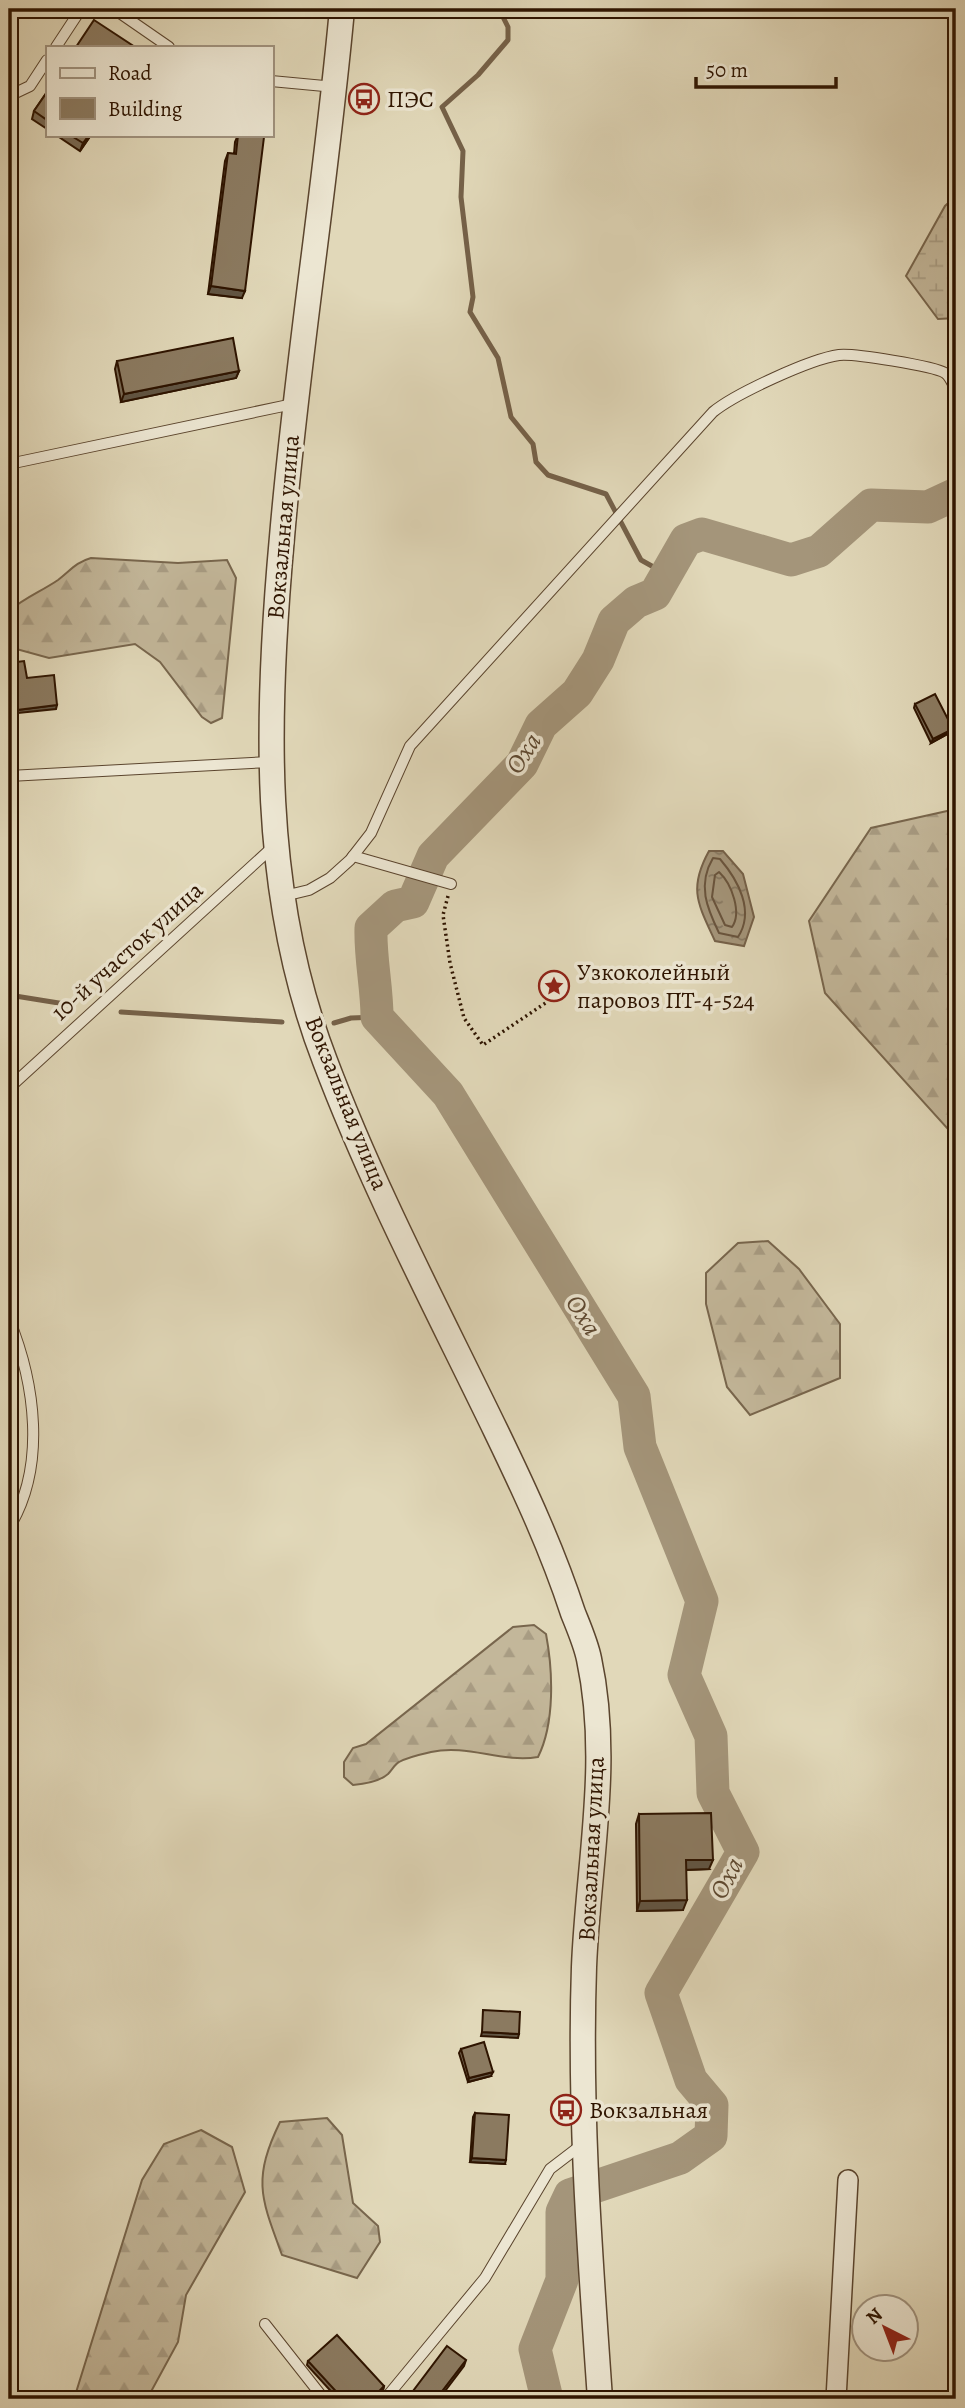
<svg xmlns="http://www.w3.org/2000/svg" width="965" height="2408" font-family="Alegreya,serif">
<defs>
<pattern id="forest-firs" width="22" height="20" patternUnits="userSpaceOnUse" patternTransform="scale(1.75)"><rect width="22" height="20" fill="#c3b79a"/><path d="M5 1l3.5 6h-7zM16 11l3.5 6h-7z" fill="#a89c83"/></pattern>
<pattern id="wetland-marsh" width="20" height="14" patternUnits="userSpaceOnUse" patternTransform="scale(1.75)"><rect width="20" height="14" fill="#c3b79a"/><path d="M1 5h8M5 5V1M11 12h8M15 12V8" fill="none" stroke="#a89c83"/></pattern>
<pattern id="water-ripples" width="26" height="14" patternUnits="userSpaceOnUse" patternTransform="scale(1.75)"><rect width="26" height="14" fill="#a4957a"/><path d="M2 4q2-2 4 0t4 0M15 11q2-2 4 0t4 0" fill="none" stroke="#867862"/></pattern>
</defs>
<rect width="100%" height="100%" fill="#e1d8b9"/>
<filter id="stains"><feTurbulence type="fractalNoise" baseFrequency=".00286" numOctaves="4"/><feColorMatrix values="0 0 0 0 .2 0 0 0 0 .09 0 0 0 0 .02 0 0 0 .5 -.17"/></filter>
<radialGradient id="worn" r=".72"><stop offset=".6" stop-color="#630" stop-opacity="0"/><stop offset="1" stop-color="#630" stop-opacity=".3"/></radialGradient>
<g fill="url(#forest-firs)" stroke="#78664d" stroke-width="2">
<path d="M91,558L178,563L227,560L236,578L222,718L211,723L202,717L160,662L135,644L49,658L9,647V611C24,598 42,591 58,580C70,571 76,562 91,558Z"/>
<path d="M956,809V1138L825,993L809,921L871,828Z"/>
<path d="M768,1241L799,1269L840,1324V1378L750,1415L727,1387L706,1304V1273L738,1243Z"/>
<path d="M534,1625L546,1634C553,1671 555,1723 538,1757C501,1763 468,1744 431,1752C422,1754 408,1757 399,1762C395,1764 392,1770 388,1774C380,1781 364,1784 353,1785L344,1777V1762L353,1748L366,1744L513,1627Z"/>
<path d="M327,2118L342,2135L353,2203L378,2226L380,2242L357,2278L282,2255C261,2198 252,2180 280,2122Z"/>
<path d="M201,2130L232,2147L245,2192L186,2295L178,2342L147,2399H74L142,2180L164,2144Z"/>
</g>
<path fill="url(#wetland-marsh)" stroke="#78664d" stroke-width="2" d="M956,196V318L938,319L906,276L945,206Z"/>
<path fill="url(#water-ripples)" stroke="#756149" stroke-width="2" d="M709,851H723L743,874L754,917L744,946L715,941C698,904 688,889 709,851Z"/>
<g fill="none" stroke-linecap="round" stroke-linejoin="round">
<g stroke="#69543d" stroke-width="2">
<path d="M713,858L720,859C738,880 755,911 738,937L719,933C707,908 697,885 713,858Z"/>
<path d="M719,872C732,884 742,913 732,927L725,925L712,897L715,875Z"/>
</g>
<g stroke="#756149" stroke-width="5">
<path d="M499,9L508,27V40L478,75L442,107L463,151L461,197L473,297L470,312L498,358L511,417L533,444L536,462L548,475L606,494L641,560L666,574"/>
<path d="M9,995L65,1004"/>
<path d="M121,1012L282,1022"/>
<path d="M334,1023L351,1018L377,1017"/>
</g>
<path stroke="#a4957a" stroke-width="33" d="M547,2399L535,2349L562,2280V2212L570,2195L680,2158L711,2136L712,2105L691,2080L661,1993L743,1852L713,1793L711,1736L684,1675L702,1601L640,1447L634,1396L448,1094L377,1017C377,987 370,958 371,928L395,906L413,902L433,856L522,764L541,725L577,693L598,660L614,621L636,602L655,594L686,540L702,534L791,560L819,551L871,505L928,507L956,494"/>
<g stroke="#5b452e" stroke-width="12">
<g id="service">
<path d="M114,9L169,47"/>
<path d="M56,47L81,9"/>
<path d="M271,81L335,87"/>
<path d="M9,96L30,86L47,60"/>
<path d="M9,464L293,404"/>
<path d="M9,776L270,762"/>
<path d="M353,856L451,884"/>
<path d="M284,896L309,890L330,878L350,860L371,833L410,746L713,412C735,394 810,359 839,355C852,353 934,366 945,373C950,376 953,385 956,390"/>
<path d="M9,1088L275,845"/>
<path d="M9,1319C35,1383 47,1466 9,1528"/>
<path d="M265,2324L324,2399"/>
<path d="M385,2399L485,2278L550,2169L584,2143"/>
</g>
</g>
<g stroke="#5b452e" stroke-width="22">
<path id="minor" d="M836,2399L848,2180"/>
</g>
<g stroke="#5b452e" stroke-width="27">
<path id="tertiary" d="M342,9C326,185 297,360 282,537C266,713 260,893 325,1061C373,1188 437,1309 496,1431C525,1491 552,1549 573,1613C579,1628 586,1644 589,1659C611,1761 588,1865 584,1967C579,2112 590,2255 600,2399"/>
</g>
<path stroke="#2e1400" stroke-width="3.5" stroke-dasharray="2 3.5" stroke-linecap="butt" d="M448,896L443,915L450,963L464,1018L483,1045L547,1002"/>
<use href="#service" stroke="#ece6d2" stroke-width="10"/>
<use href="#minor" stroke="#ece6d2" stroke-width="19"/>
<use href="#tertiary" stroke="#ece6d2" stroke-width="24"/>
</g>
<g fill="#786953" stroke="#2e1400" stroke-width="2">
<path d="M47,92V129L32,119L34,111Z"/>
<path d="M56,135H91L80,151Z"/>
<path d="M238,135L242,298L208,294L225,161L228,153L234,154L235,142Z"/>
<path d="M117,361L239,371L236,378L121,402L115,369Z"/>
<path d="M915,704L951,732L931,743L914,708Z"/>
<path d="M639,1814L709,1869L686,1870L683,1910L637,1911L636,1824Z"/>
<path d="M461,2049L491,2076L468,2082L459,2053Z"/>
<path d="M475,2113L505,2164L470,2162L473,2117Z"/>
<path d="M308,2361L384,2386L383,2390L374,2399H338L307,2365Z"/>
</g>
<g fill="#615543" stroke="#2e1400" stroke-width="2">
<path d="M89,135H91L80,151L83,143Z"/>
<path d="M211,286L245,291L242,298L208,294Z"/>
<path d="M239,371L236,378L121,402L124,394Z"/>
<path d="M57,705L56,709L9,714V711Z"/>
<path d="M953,729L951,732L931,743L933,739Z"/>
<path d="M686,1860H713L709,1869L683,1870Z"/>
<path d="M687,1900L683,1910L637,1911L640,1901Z"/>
<path d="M482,2032L519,2034L518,2038L481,2036Z"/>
<path d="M493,2072L491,2076L468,2082L469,2078Z"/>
<path d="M472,2158L506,2160L505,2164L470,2162Z"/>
<path d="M466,2360L464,2366L439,2399H436Z"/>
<path d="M384,2386L383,2390L374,2399H372Z"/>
</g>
<g fill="#8b7a60" stroke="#2e1400" stroke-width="2">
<path d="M94,20L135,47H76Z"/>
<path d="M47,92V120L34,111Z"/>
<path d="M70,135H89L83,143Z"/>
<path d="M238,135L264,137L245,291L211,286L228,153L236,154Z"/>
<path d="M233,338L239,371L124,394L117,361Z"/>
<path d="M24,661L27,678L54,675L57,705L9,711V663Z"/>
<path d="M935,694L953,729L933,739L915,704Z"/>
<path d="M711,1813L713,1860H686L687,1900L640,1901L639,1814Z"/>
<path d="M483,2010L520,2012L519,2034L482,2032Z"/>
<path d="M484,2042L493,2072L469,2078L461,2049Z"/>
<path d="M475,2113L509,2115L506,2160L472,2158Z"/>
<path d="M337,2335L384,2386L372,2399H343L308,2361Z"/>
<path d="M447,2346L466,2360L436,2399H407Z"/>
</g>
<defs>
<g id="bus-ring" transform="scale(1.575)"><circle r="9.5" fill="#ece6d2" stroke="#8f2418" stroke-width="1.5"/><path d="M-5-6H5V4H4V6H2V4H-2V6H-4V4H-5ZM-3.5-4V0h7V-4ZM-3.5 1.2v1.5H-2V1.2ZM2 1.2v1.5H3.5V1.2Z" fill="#8f2418"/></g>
<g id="sight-ring" transform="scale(1.575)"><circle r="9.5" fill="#ece6d2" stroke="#8f2418" stroke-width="1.5"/><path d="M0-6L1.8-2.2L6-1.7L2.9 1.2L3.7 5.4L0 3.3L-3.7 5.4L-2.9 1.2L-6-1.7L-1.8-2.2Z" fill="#8f2418"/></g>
</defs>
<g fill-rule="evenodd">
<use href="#bus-ring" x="364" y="99"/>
<use href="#sight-ring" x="554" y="986"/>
<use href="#bus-ring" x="566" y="2110"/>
</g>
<g text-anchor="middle" stroke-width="7" stroke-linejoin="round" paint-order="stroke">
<g font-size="24" fill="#2e1400" stroke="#ece6d2" text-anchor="start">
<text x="387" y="107">ПЭС</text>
<text x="577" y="980">Узкоколейный<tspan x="577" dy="28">паровоз ПТ-4-524</tspan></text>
<text x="589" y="2118">Вокзальная</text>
</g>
<g font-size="24" fill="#2e1400" stroke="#ece6d2">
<text transform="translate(283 527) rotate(-85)" y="8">Вокзальная улица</text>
<text transform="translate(127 951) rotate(-42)" y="8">10-й участок улица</text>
<text transform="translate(347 1103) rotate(68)" y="8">Вокзальная улица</text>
<text transform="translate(591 1849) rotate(-87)" y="8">Вокзальная улица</text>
</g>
<g font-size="26" font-style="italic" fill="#5d4831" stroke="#ece6d2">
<text transform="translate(523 753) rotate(-57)" y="9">Оха</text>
<text transform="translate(584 1315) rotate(58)" y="9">Оха</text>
<text transform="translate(726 1878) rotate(-63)" y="9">Оха</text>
</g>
</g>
<rect width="965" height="2408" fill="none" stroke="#e1d8b9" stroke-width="35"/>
<rect x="10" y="10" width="944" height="2387" fill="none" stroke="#2e1400" stroke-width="3.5"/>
<rect x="18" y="18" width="930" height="2373" fill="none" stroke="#2e1400" stroke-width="2"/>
<rect x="46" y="46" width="228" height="91" fill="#ece6d2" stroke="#a0927e" stroke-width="2"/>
<rect x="60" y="68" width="35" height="10" fill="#ece6d2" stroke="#a0927e" stroke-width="2"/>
<text x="108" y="80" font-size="21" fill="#2e1400">Road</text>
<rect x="60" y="98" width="35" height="21" fill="#8b7a60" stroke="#a0927e" stroke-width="2"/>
<text x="108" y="116" font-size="21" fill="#2e1400">Building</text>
<g transform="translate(885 2328) rotate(318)"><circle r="33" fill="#ece6d2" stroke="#a0927e" stroke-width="2"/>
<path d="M0-5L12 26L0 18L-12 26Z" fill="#8f2418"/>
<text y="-10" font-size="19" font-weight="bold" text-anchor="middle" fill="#2e1400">N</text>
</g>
<path d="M696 77v10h140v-10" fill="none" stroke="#2e1400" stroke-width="3.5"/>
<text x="706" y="77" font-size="21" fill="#2e1400" stroke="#ece6d2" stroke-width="5" paint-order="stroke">50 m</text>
<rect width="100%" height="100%" filter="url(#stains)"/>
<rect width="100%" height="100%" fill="url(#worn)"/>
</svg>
